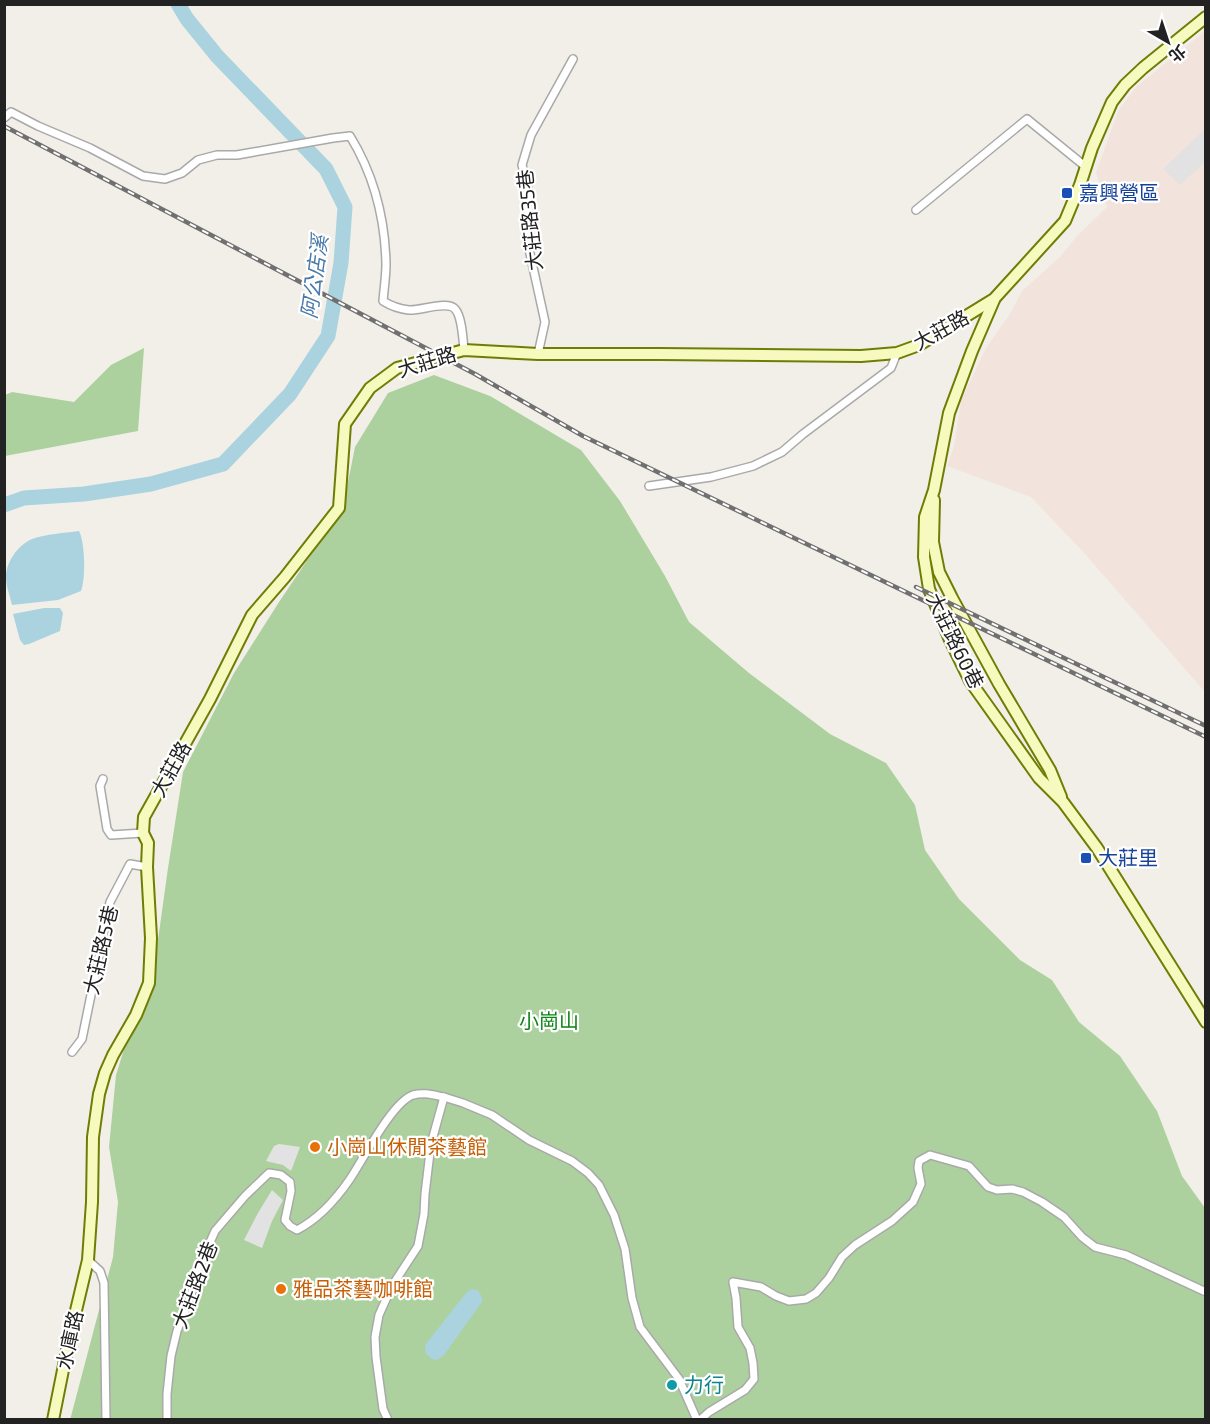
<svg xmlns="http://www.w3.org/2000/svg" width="1210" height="1424" font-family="'Exo 2','Noto Sans TC',sans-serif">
<rect width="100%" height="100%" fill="#f2efe9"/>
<path fill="#f3e3dd" d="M1205,31V692L1085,554L1031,497L947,466L954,446L961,401L986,348L1010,314L1022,291L1060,257L1077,236L1107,207L1096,173L1118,111L1136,87Z"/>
<g fill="#add19e">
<path d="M144,348L138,431L5,456V395L12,392L74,402L111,365Z"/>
<path d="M434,375L490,396L581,450L620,501L665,576L689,622L749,673L830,734L886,763L915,805L925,850L959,899L1020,960L1052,980L1079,1022L1120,1056L1157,1111L1182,1176L1205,1208V1419L70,1420L113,1257L118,1202L109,1147L116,1075L158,940L168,868L183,772L234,673L279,602L343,507L355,447L388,393Z"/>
</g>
<g fill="#e2e2e2">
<path d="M1205,129V162L1180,185L1163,169Z"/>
<path d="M279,1144L300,1147L291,1171L283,1165L266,1161L274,1146Z"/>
<path d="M272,1190L283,1200L272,1221L262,1248L244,1240L258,1213Z"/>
</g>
<g fill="#aad3df">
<path d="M79,531C85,542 86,579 81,591L58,600L12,605C10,596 6,586 6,577C6,562 18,545 32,539C46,534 64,533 79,531Z"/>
<path d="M44,608H60L63,613L60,631L29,644L24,645L20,640L13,614Z"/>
<path d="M471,1289L478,1290L482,1298V1302L444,1355L437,1360L432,1359L426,1354L425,1345L466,1293Z"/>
</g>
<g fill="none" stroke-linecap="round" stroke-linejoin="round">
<path stroke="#aad3df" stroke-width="15" d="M4,505L24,498L84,494L151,484L223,464L290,394L328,336L341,263L345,207L326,169L217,56L187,19L178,4"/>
<g stroke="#a9a9a9" stroke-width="10">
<g id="street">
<path d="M4,118L11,112L38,126L90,148L143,176L165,179L182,173L198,160L217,155H237L333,138L350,136C374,175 385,219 386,264C386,276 384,289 383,301C391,306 399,309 409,310C420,311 448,300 455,309C462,316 463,340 464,350"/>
<path d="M916,210L1027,119L1086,167"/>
<path d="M538,354L545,322L529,249L528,188L522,165L531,135L573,59"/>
<path d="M649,486L711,477L753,466L782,452L803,434L891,368L897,353"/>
<path d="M103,779L100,786L107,829L111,835L143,833"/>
<path d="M72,1052L82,1039L110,902L130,864L147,867"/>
<path d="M444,1097L463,1103L492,1115L529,1140L572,1161L588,1173L599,1185L614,1215L625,1249L632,1298L640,1327L679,1379L697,1420"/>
<path d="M88,1260L100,1271L104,1283L106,1420"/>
<path d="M167,1420V1394L171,1356L177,1331L191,1295L197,1272L215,1231L245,1196L269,1173L281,1175L290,1182L291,1191L285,1220L290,1226L297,1230C318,1219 337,1198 350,1179C363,1160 392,1102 413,1095C424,1092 433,1095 444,1097L431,1144L425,1194L424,1214L418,1246L392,1286L379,1315L375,1337L376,1357L383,1409L388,1420"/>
<path d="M700,1420L709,1412L745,1390L754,1379L753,1363L750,1348L738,1327L736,1298L733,1282L761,1287L776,1296L789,1301L806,1299L816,1293L829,1278L842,1257L855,1245L892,1221L913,1202L921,1184L918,1168L919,1161L930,1155L969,1166L988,1187L997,1190L1012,1189L1023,1192L1042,1202L1064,1217L1082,1237L1095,1247L1126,1255L1206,1292"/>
</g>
</g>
<g stroke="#707d05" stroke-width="14">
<g id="secondary">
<path d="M994,300L972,351L949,413L934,490L925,517L924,557L929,589L950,640L970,681L1039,778L1063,802L1097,848L1206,1022"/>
<path d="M934,500L933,542L939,572L952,598L999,684L1050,770L1061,797"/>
<path d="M53,1420L69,1340L88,1260L92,1202L93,1137L99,1094L105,1073L113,1055L136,1015L149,983L151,938L147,867L148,843L143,833L144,817L210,699L252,615L285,577L339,508L345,424L370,388L397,368L464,350L538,354H660L861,356L897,353L919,345L994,299L1065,221L1080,185L1092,148L1112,102L1125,85L1143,68L1206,17"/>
</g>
</g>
<use href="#street" stroke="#fff" stroke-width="7"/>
<use href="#secondary" stroke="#f7fabf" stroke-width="10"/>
<g stroke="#707070" stroke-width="4.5">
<g id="rail">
<path d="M4,126L475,374L583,436L1206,737"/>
<path d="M916,587L1206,726"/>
</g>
</g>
<use href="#rail" stroke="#fff" stroke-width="2" stroke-dasharray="7" stroke-linecap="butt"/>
</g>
<g fill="#1a4fb4" stroke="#fff" stroke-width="2">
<rect x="1061" y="187" width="12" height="12" rx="3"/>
<rect x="1080" y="852" width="12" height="12" rx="3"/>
</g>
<g fill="#e8710a" stroke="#fff" stroke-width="2">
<circle cx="315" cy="1147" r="6"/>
<circle cx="281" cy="1289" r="6"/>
</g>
<circle fill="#0f9aa8" stroke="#fff" stroke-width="2" cx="672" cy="1385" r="6"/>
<g text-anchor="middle" stroke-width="4.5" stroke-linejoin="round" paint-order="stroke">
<g font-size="20" fill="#164399" stroke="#fff" text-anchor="start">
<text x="1079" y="200">嘉興營區</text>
<text x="1098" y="865">大莊里</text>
</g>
<g font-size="20" fill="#222" stroke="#fff">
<text transform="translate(530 220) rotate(-96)" y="7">大莊路35巷</text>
<text transform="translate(941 330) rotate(-29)" y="7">大莊路</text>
<text transform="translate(427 362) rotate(-17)" y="7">大莊路</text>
<text transform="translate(955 641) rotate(64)" y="7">大莊路60巷</text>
<text transform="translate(171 769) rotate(-61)" y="7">大莊路</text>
<text transform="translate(101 950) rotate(-77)" y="7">大莊路5巷</text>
<text transform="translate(195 1285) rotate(-69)" y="7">大莊路2巷</text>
<text transform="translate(70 1340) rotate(-78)" y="7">水庫路</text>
</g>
<g font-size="20" fill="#0c8416" stroke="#fff">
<text x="549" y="1028">小崗山</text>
</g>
<g font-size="20" fill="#c56008" stroke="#fff" text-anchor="start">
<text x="327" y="1154">小崗山休閒茶藝館</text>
<text x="293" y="1296">雅品茶藝咖啡館</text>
</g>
<g font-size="20" fill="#0d838f" stroke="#fff" text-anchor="start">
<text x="684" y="1392">力行</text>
</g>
<g font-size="21" font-style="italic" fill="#4a7aab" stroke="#fff">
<text transform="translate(315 277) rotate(-82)" y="7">阿公店溪</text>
</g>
</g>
<rect width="1210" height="1424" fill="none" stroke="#222222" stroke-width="12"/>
<g transform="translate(1168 42) rotate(141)" stroke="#ffffff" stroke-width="4.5" paint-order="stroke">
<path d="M0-4.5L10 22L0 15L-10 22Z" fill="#222222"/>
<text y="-9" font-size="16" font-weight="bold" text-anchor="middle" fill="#222222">北</text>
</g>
</svg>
